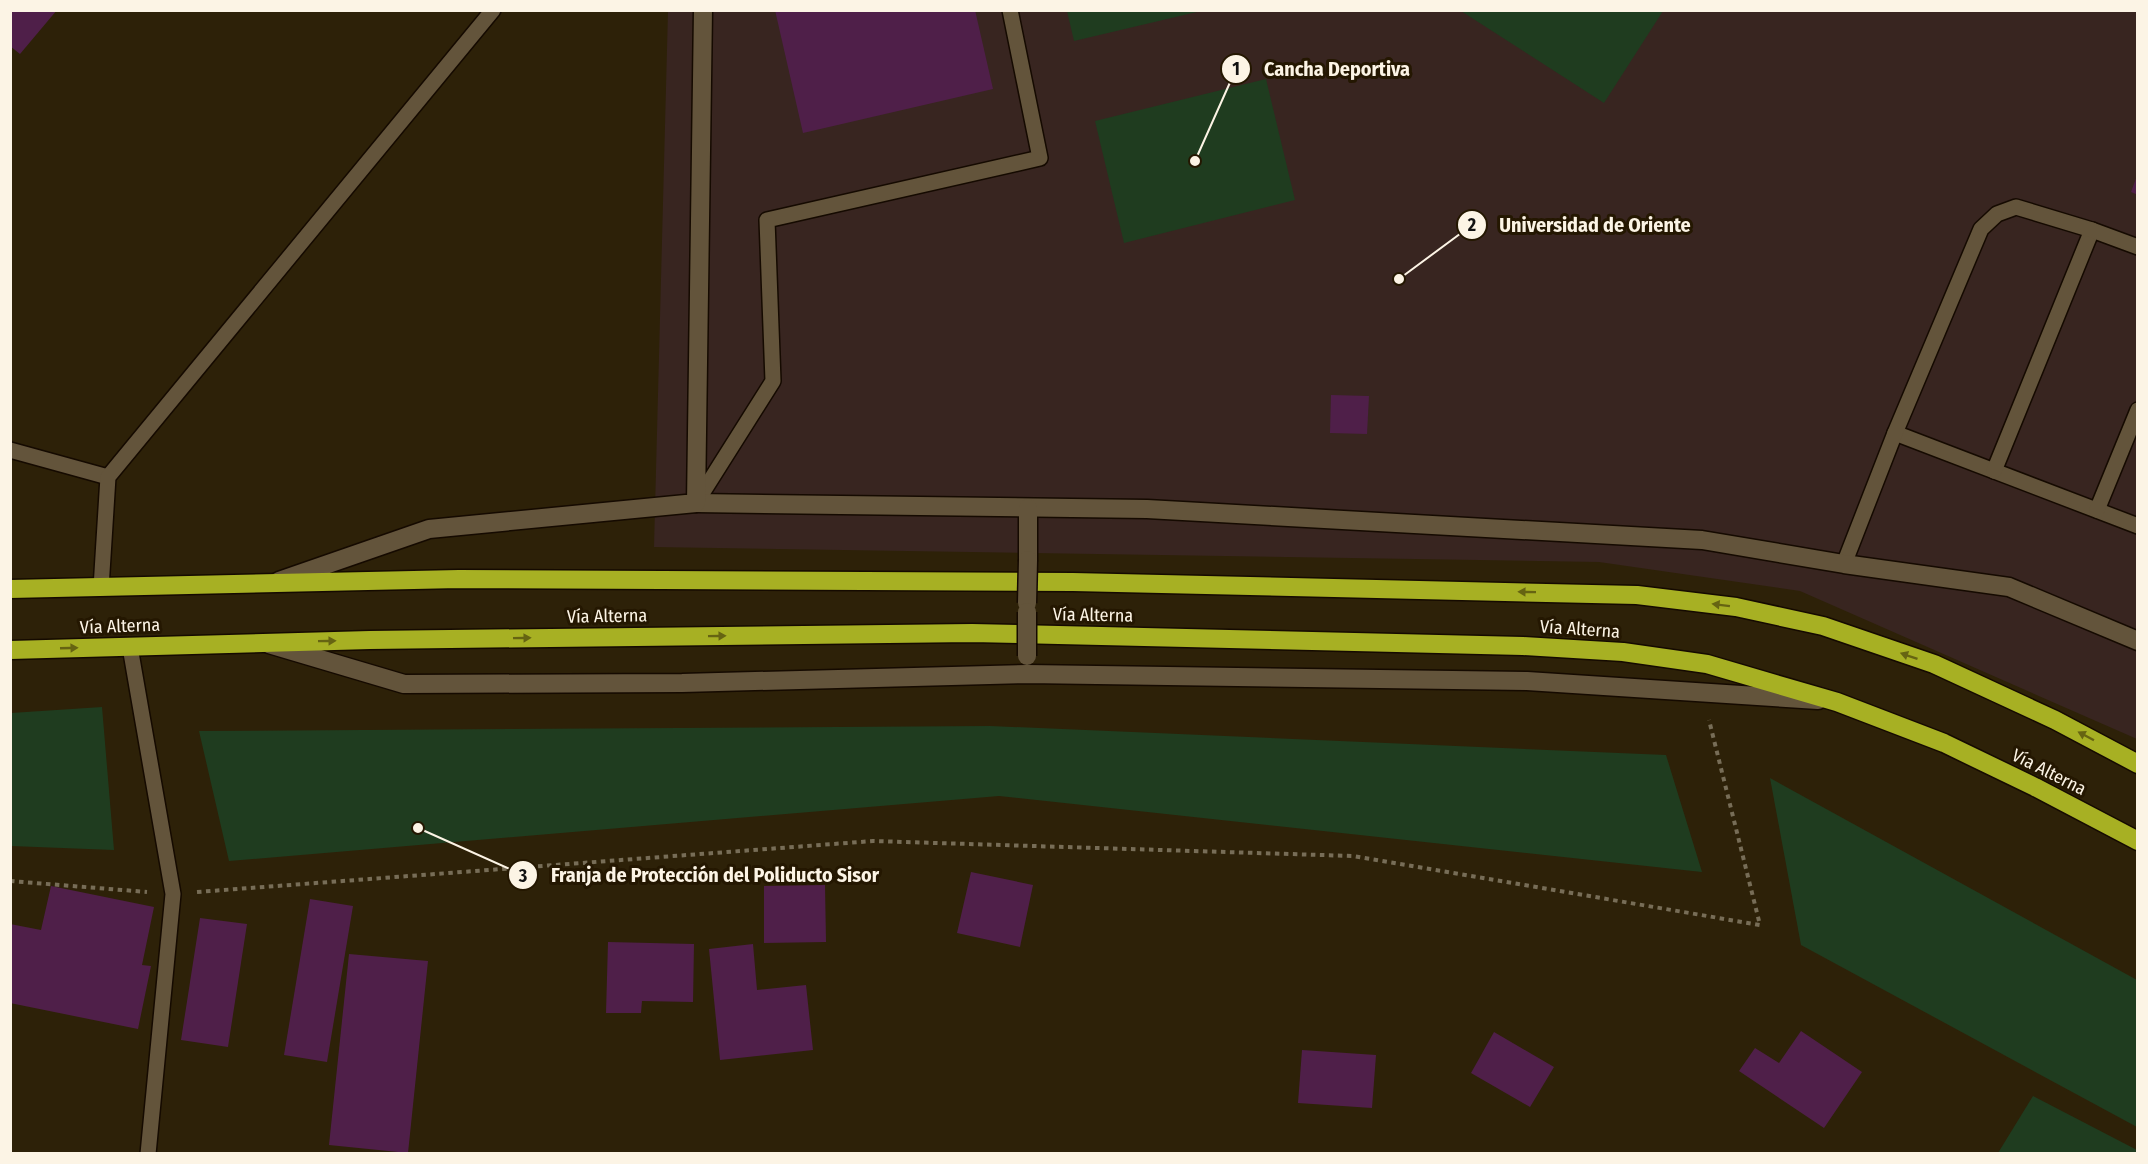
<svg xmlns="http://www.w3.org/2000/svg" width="2148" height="1164" font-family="'Fira Sans Condensed',sans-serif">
<rect width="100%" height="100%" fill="#2d2108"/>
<path fill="#382520" d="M668,11H2137V739L1800,591L1599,562L654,547Z"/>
<g fill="#1f3c1f">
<path d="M1067,11V10L1201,11L1074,41Z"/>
<path d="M1461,11L1663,10V11L1604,103Z"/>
<path d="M1266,79L1295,200L1124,243L1095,121Z"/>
<path d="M102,707L114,850L11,846V713Z"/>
<path d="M990,726L1666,755L1702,872L999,796L229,861L199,731Z"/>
<path d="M1770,778L2137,980V1127L1801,945Z"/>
<path d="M2033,1096L2137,1150V1153H1998Z"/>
</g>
<g fill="#4f1f49">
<path d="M10,10H57L20,54L10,46Z"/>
<path d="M775,10H975L993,89L803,133Z"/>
<path d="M2137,176H2138V195L2131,192Z"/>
<path d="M1331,395L1369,396L1367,434L1330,433Z"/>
<path d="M971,872L1033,885L1020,947L957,933Z"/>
<path d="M825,885L826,942L764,943V886Z"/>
<path d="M51,886L154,907L142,965L151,966L138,1029L10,1003V924L41,930Z"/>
<path d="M310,899L353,906L327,1062L284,1055Z"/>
<path d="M200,918L247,924L228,1047L181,1040Z"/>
<path d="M608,942L694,944L693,1002L642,1001L641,1013H606Z"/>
<path d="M753,944L757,990L806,985L813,1050L720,1060L709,949Z"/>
<path d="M349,954L428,961L408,1153L329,1145Z"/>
<path d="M1801,1031L1862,1072L1824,1128L1739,1071L1755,1048L1779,1063Z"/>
<path d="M1494,1032L1554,1067L1530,1107L1471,1073Z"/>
<path d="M1302,1050L1376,1055L1372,1108L1298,1103Z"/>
</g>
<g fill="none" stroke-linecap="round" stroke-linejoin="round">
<g stroke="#150a00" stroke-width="18">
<g id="lane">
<path d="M1895,433L2138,526"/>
<path d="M10,450L108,477"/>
<path d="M1994,471L2092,230"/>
<path d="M696,503L773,381L767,220L1040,158L1010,10"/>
<path d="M2097,510L2138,410"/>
<path d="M1844,564L1895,433L1981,229L1997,214L2016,207L2092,230L2138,247"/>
<path d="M101,588L108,477L493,10"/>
<path d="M130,647L173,894L148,1154"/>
</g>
</g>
<g stroke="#150a00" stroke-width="21">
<g id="street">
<path d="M696,503L1147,509L1702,540L1844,564L2009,587L2138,641"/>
<path d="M1028,560V508"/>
<path d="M279,581L429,529L696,503L703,10"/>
<path d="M269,644L404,684L682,683L1027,674L1527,681L1818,700"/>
</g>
</g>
<g stroke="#150a00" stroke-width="21">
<g id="highway">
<path d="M10,589L459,579L1073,582L1637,595L1736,607L1823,626L1934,664L2055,720L2138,764"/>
<path d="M10,650L370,640L972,633L1523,646L1623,652L1707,664L1837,702L1944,743L2035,787L2138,841"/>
</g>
</g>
<g stroke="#776d57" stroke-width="4" stroke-dasharray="4.5 4.5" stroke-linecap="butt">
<path d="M10,881L147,892"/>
<path d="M197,892L873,841L1353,856L1760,925L1709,720"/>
</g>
<use href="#lane" stroke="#63543b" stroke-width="15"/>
<use href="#street" stroke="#63543b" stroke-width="18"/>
<use href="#highway" stroke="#a7b023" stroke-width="18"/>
<g stroke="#150a00" stroke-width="21" stroke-linecap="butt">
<g id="street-bridge">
<path d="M1027,603L1028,560"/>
<path d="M1027,656V612"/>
</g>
</g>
<use href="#street-bridge" stroke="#63543b" stroke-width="18"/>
</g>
<defs><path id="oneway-solid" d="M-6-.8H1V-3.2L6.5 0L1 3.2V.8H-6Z" transform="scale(1.5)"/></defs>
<g fill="#666412">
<use href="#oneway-solid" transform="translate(1527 592) rotate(-179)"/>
<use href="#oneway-solid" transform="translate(1721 605) rotate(-173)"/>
<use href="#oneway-solid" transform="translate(717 636) rotate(-1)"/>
<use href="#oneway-solid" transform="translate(522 638) rotate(-1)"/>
<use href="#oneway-solid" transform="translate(327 641) rotate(-1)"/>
<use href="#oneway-solid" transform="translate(69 648) rotate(-2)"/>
<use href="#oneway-solid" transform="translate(1909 656) rotate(-161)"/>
<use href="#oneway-solid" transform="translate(2086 736) rotate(-152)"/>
</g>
<g text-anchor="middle" stroke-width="6" stroke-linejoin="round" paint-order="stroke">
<g font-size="18" fill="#fcf4e5" stroke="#241701">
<text transform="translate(1093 615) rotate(1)" y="6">Vía Alterna</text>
<text transform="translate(607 616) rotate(-1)" y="6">Vía Alterna</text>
<text transform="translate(120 626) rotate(-2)" y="6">Vía Alterna</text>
<text transform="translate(1580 629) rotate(4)" y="6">Vía Alterna</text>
<text transform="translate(2049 772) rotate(27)" y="6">Vía Alterna</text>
</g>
</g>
<path fill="none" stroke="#fcf4e5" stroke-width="2" d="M1195 161L1236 69M1399 279L1472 225M418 828L523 875"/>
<g fill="#fcf4e5" stroke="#241701" stroke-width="2">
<circle cx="1195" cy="161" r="6"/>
<circle cx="1399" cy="279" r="6"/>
<circle cx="418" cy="828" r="6"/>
<circle cx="1236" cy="69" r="15"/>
<circle cx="1472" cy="225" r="15"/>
<circle cx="523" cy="875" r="15"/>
</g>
<g font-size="18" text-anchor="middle" font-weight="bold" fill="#111">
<text x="1236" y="75">1</text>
<text x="1472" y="231">2</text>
<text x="523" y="882">3</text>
</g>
<g font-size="20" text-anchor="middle" font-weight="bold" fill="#fcf4e5" stroke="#241701" stroke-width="6" stroke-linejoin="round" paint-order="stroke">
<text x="1337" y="76">Cancha Deportiva</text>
<text x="1595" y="232">Universidad de Oriente</text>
<text x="715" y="882">Franja de Protección del Poliducto Sisor</text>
</g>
<rect width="2148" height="1164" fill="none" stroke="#fcf4e5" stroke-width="24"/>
</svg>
